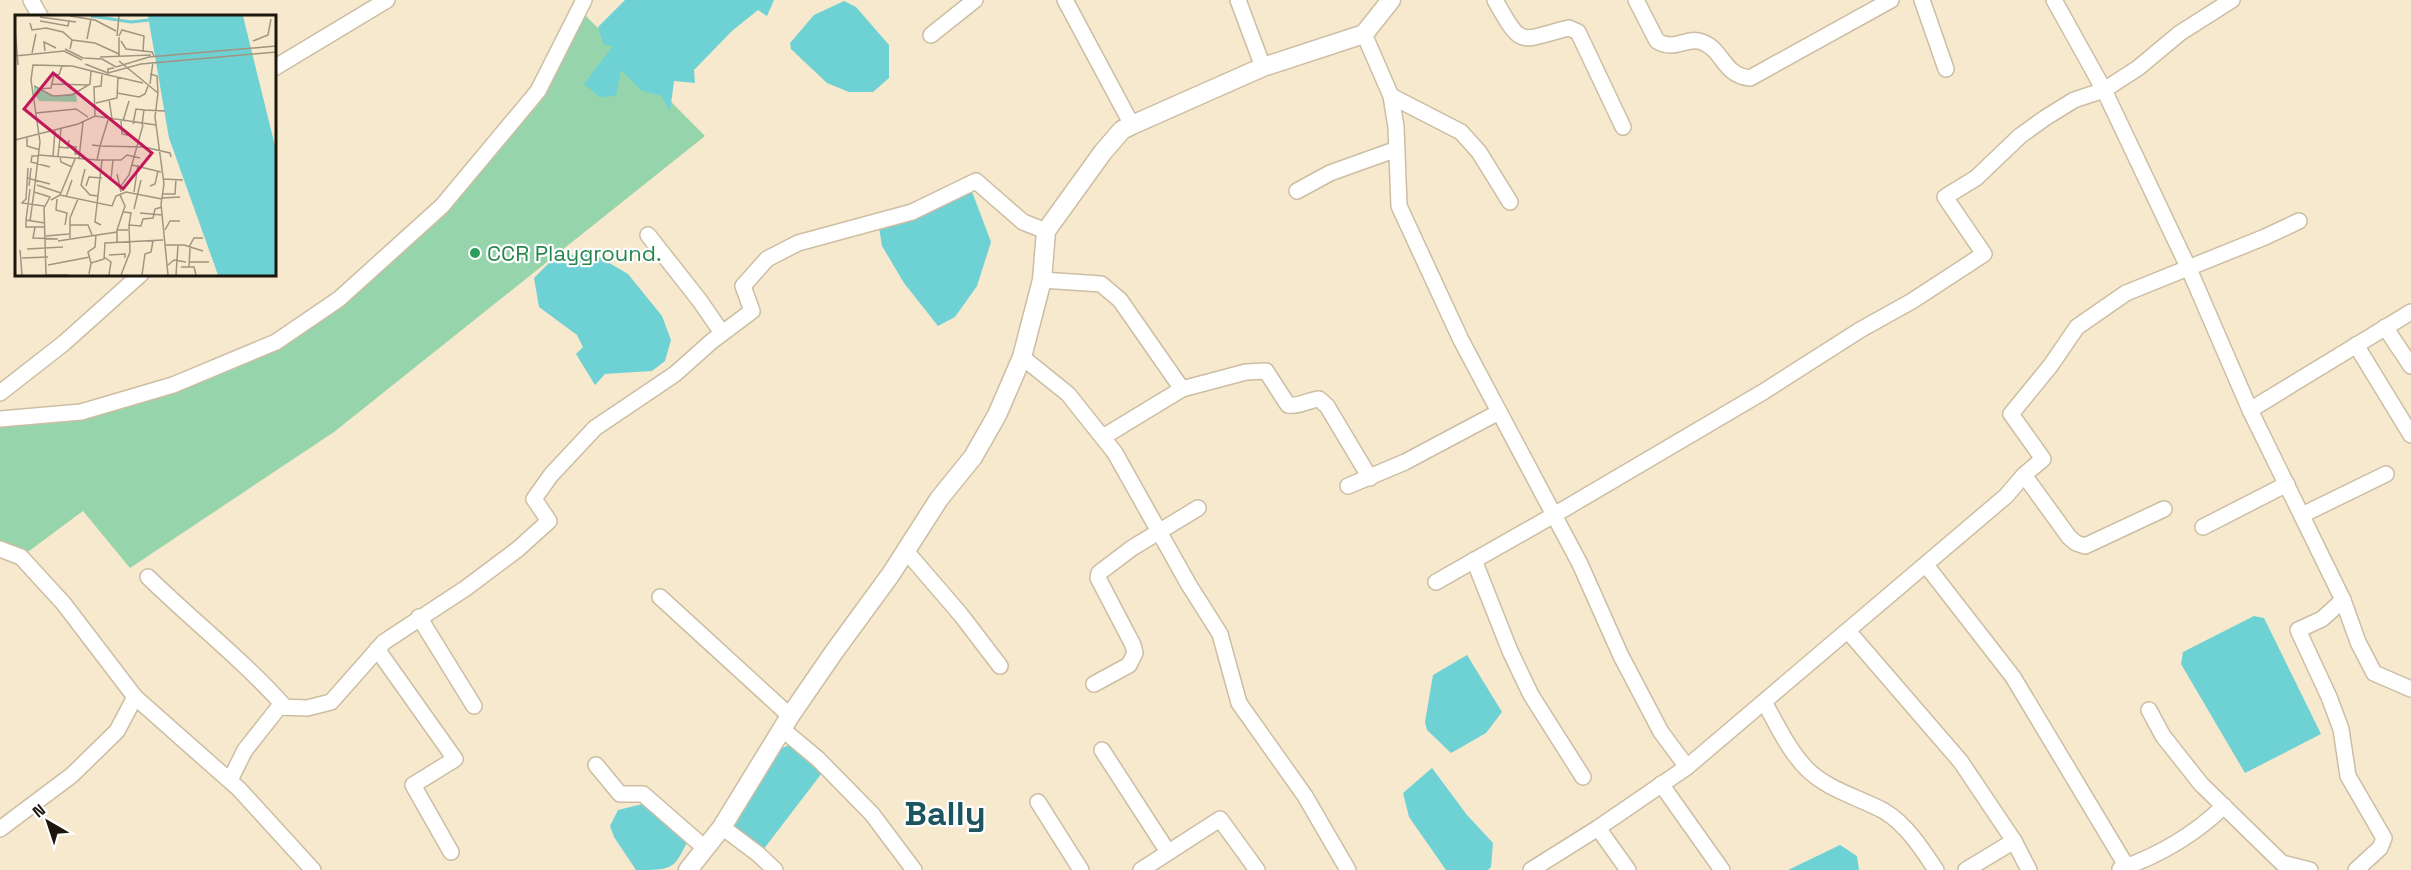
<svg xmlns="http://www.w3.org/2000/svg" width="2411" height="870" font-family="'Space Grotesk',sans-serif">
<rect width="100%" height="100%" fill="#f7e9cd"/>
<path fill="#96d5ac" d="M581,11L705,136L334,432L130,568L83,511L21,557L0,549V419L81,412L276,342L442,206L538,91Z"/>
<g fill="#6ed1d4">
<path d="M625,0H774L767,16L758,10L732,31L694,70L695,83L674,81L670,112L662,96L642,91L621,70L616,96L600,97L584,84L613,46L604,45L598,27Z"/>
<path d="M844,1L856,7L889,45V78L873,92H849L827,83L791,49L790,43L814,15Z"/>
<path d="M968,181L991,242L977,286L955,317L938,326L904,283L882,246L878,221Z"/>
<path d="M589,251L628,274L662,316L671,340L665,361L652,371L605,374L595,385L576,354L583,347L577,335L539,307L534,278L552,260Z"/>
<path d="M2254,616L2264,618L2321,734L2245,773L2181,664L2183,652Z"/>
<path d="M1467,655L1502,712L1486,733L1451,753L1427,730L1425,722L1433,675Z"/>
<path d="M789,745L825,769L763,850L731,823L778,750Z"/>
<path d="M1432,768L1467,815L1493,843L1491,867L1488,870H1446L1409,817L1403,793Z"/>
<path d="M651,802L689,838C674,870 673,870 636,870L614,837L610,826L618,810Z"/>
<path d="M1840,845L1857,856L1859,870H1788Z"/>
</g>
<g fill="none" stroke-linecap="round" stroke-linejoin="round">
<g stroke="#ccbea3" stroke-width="18">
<g id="minor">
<path d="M31,0L40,16"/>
<path d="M1065,0L1132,125"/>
<path d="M1238,0L1263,67"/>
<path d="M1495,0C1523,50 1519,40 1569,28L1578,32L1623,127"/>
<path d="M1636,0L1657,41C1676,52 1686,36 1702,42C1724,50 1722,75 1750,78L1891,0"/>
<path d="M1922,0L1946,69"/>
<path d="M2054,0L2104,90L2189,269L2250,410L2343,600L2322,619L2298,630L2329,697L2341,729L2348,776L2384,838L2380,848L2356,870"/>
<path d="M1364,34L1391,96L1396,127L1399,206L1461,340L1554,515L1763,392L1860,330L1912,301L1984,254L1945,197L1976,178L2020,136L2045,118L2074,100L2104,90L2138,68L2180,33L2232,0"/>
<path d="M931,35L975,0"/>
<path d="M274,68L387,0"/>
<path d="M1391,96L1461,132L1479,152L1510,202"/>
<path d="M1297,191L1330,173L1397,149"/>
<path d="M648,235L700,301L722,333"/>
<path d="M1042,280L1101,284L1120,300L1182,389"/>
<path d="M2385,327L2411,366"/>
<path d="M2356,345L2411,435"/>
<path d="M1022,357L1068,394L1115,453L1189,585L1220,634L1239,703L1305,796L1348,870"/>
<path d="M0,393L64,343L141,274"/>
<path d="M2250,410L2411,312"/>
<path d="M0,419L81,412L173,385L276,342L339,299L442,206L538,91L584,0"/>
<path d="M1103,437L1182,389L1246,372L1266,371L1288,405C1299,407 1308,400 1319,399L1327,406L1370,478"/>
<path d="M2024,475L2069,537L2076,543L2085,546L2164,509"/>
<path d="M1348,486L1405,462L1499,412"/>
<path d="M2302,515L2386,474"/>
<path d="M2203,527L2287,484"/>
<path d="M0,549L21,557L64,604L135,697L239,789L313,870"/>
<path d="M906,551L961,615L1000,666"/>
<path d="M1474,560L1510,651L1531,695L1583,777"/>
<path d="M1926,565L2013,677L2127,867"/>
<path d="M148,577C193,621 243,660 285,707"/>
<path d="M1436,582L1554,515L1580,564L1621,656L1661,732L1687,767"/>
<path d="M660,597L790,716"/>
<path d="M2343,600L2358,642L2374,673L2411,689"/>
<path d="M419,617L474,706"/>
<path d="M1848,631L1961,762L2014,841"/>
<path d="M377,649L455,759L413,785L451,852"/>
<path d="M1094,684L1129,665L1135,653L1133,645L1098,578L1099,573L1132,548L1198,508"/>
<path d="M1764,702C1777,724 1788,750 1807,769C1828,790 1858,797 1884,811C1906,824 1922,849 1936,870"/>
<path d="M2149,710L2163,736L2201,784L2282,863L2310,870"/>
<path d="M782,729L818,759L872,814L914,870"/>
<path d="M1102,750L1168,852"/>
<path d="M596,765L620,794H643L706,849"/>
<path d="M230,780L245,750L279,707L307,708L331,702L384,642L466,588L518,549L549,521L534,499L551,475L595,428L675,374L712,341L752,311L743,286L767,259L798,243L912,212L976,181L1023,222L1046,231"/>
<path d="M1661,784L1722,870"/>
<path d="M1038,802L1081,870"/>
<path d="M722,827L758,854L775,870"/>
<path d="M1598,828L1628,870"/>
<path d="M0,829L72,775L117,731L135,697"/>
<path d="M2120,869C2160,855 2193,836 2224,806"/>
<path d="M1141,870L1220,819L1257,870"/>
<path d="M1531,870L1598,828L1687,767L2006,496L2024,475L2043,459L2011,414L2051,365L2077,327L2126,293L2265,237L2299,221"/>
<path d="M1966,870L2014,841L2029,870"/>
</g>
</g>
<g stroke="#ccbea3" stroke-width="21">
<path id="tertiary" d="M688,870L722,827L790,716L834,652L891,574L939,499L973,457L997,415L1022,357L1042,280L1046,231L1103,152L1122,130L1132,125L1263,67L1364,34L1391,0"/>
</g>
<use href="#minor" stroke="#fff" stroke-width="15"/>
<use href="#tertiary" stroke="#fff" stroke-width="18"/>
</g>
<circle fill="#2e9e5b" stroke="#fff" stroke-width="2" cx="475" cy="253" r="6"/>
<g text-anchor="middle" stroke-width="4.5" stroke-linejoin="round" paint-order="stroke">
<g font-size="22" fill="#27864d" stroke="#fff" text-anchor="start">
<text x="487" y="261">CCR Playground.</text>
</g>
<g font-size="34" font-weight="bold" fill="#1c555f" stroke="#fff">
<text x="945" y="825">Bally</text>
</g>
</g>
<g transform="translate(15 15)">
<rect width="261" height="261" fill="#f7e9cd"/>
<path d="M19,71L38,81L61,78L62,87L24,86L19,79Z" fill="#96d5ac"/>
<path d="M133,1H228L261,135V260H203L154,123Z" fill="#6ed1d4"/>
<path fill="none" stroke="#6ed1d4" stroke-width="3" d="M76,1L116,7L134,5M208,44L201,73L248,260"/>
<path fill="none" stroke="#9f9580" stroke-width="1.5" d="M55,1L80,5L101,16M25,2L61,7M25,6L53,11L54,6M15,8L17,15L31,13L48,17L57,25L55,34M0,13L3,50M102,21L104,1M104,21L107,15L129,21L128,37M104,22V42M72,24L76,4M57,25L80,28L104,39M106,26L111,34L137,37L139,41M238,26L253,20L256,4M50,34L68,43L87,44L101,52L134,42L261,31M30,36L29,27L41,33M17,38L21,19M0,41L49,36L67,45M85,42L136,40M104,46L143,78L140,102L149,169L146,189L153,260M70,49L93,58L126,49L261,37M99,53L93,54V60L128,68M135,59L142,61L143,78M37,69L73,70M135,69L138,47M19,71L38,81L57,80L75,69L76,56M24,74L36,73L39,59L44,60L47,51M102,78L124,82L130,79L133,71M94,84L97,104M81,88L102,83L103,62M129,95L150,96M21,98L61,94L73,102M80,101L79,72L86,71L87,60M93,105L85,131L129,132L155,138L156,142M106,106L107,119L117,121M108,106L114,86M118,109L121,94L129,95L127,110M12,123V131L25,135M0,125L63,109L80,101L141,110M77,130L85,131L82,145M53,131L61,132L60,139H64M43,132L53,133L54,125M24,140L82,145H106L112,140L125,143M24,141H17L16,147L35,152M38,141L40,116M43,141L46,114M45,141L46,147L57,152M64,143L68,107M117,150L146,157M13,153L11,184L7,188L29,191M70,154L66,170L75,180L83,181M102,159L106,177M12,163L35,169M96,164L98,145M148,164L168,165M22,170L46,178M14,171L16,153M71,171L74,162L87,163M135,171L140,169L143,156M105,172L114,160L128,110M15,174L11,205L30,208M119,177L123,150M148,179H160L161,164M45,180L60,144M51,182L57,165M147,183L165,182M42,184L41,195L52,198L50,210M36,185L45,180L97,191L101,181L111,177L147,184M119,194L126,165M109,197L116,198L114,210M125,198L147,200M11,205V212H30M15,206L19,177M55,210H73L77,220M86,210L80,207L87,145M20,212L18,223L43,224M102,215L110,191L105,180M150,215L155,206H165M31,221L54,219M55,223V203L63,184M43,226L102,217M102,228V215H113M150,230H169L188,236M174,232L179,223H188M12,234L48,232M5,235L7,260M94,240L110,239V243M89,242L96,247L94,260M7,243L33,242M175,247H194M76,248L73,237L80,232L81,220M33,250L75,242M153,250L159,245L171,247M166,252H179L181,260M174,252L175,233M74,259L76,248L89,244L90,228L148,225M31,260L29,193L35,182L19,177L25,127L16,65L18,50L57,51L93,60M32,260H53M106,260L115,237L114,210L126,211L128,204L138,203L140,194L147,192M127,260L130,239L136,237L138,226M161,260L163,230"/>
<path fill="#c2185b" fill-opacity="0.15" stroke="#c2185b" stroke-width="3" d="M38,58L137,138L108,174L9,94Z"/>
<rect width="261" height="261" fill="none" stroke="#1c170d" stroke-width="3"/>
</g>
<g transform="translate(48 822) rotate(321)" stroke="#ffffff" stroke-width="4.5" paint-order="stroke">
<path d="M0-4.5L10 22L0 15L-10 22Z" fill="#1c170d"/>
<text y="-9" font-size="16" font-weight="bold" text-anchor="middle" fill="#1c170d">N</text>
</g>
</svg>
